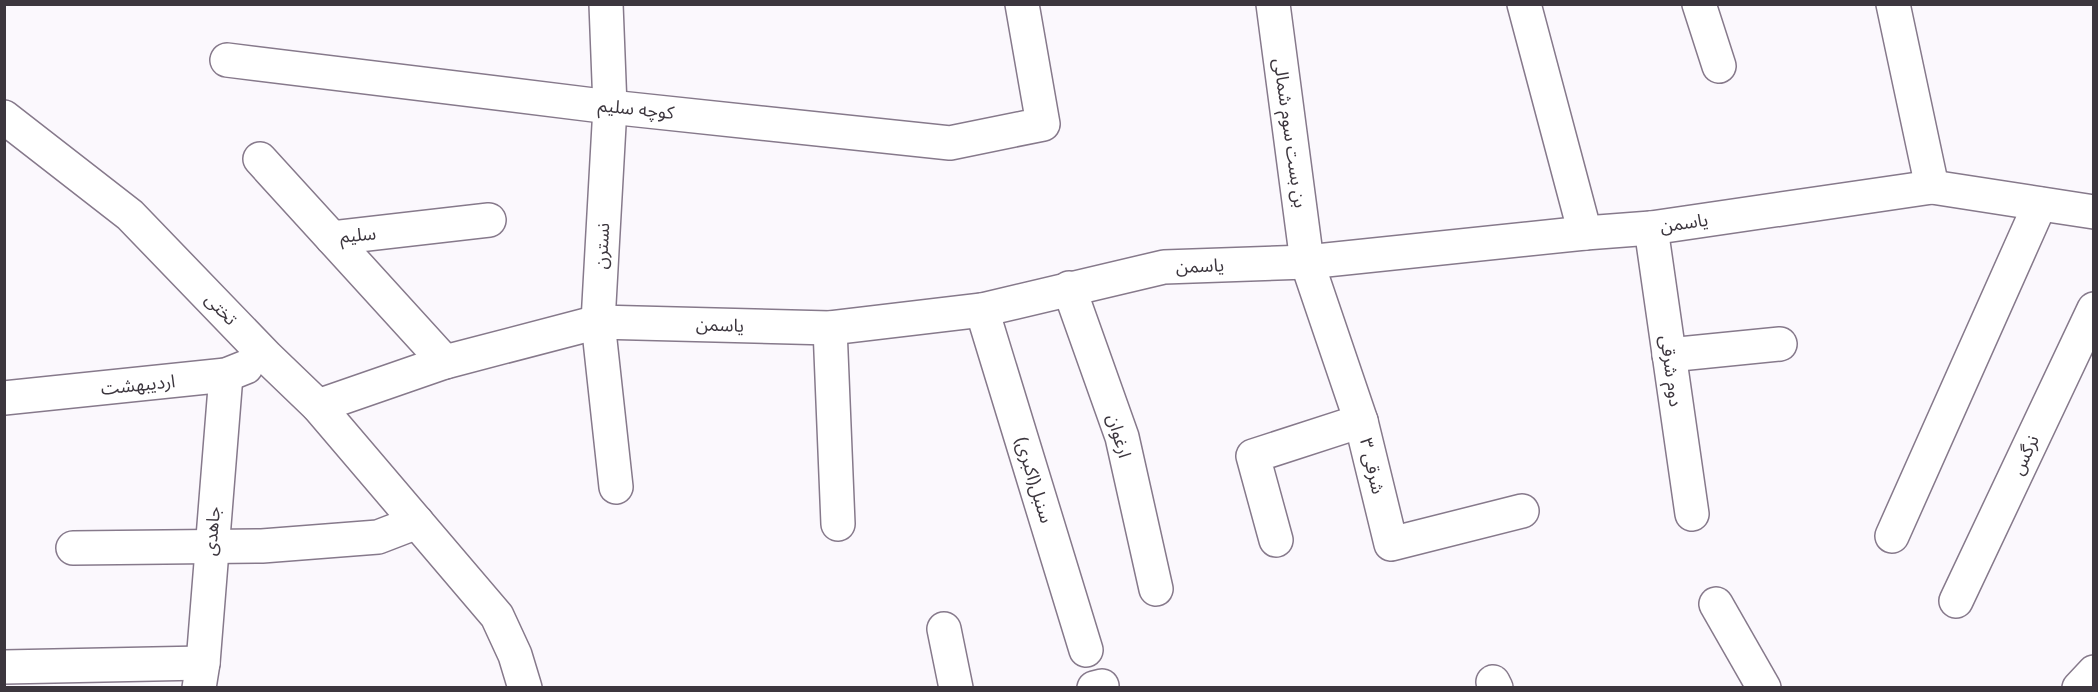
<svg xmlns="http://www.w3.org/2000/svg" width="2098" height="692" font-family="'Noto Sans','Noto Sans Arabic',sans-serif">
<rect width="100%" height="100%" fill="#fbf8fd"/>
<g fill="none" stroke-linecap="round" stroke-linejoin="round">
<g stroke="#86798b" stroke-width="36">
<g id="minor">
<path d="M606,4L610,107L598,322L616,487"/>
<path d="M1273,4L1307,262L1361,421L1391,544L1522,511"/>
<path d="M1524,4L1585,233"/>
<path d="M1699,4L1719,66"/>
<path d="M1893,4L1932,187"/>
<path d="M227,60L610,107L950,143L1043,124L1022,4"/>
<path d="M4,117L130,215L267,357L318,406L497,616L515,655L525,688"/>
<path d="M260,159L445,362"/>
<path d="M1651,228L1692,514"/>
<path d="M332,238L489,220"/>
<path d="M1069,288L1122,437L1156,589"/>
<path d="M982,310L1086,650"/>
<path d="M830,328L838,524"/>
<path d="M1669,355L1780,344"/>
<path d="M4,398L226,375L246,367"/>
<path d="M318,406L445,362L598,322L830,328L982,310L1164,267L1307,262L1585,233L1651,228L1932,187L2094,212"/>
<path d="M1892,536L2040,204"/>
<path d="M1276,540L1253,456L1361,421"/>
<path d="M73,548L262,546L378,537L417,522"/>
<path d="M1956,601L2094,309"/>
<path d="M1716,604L1764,688"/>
<path d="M944,629L956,688"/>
<path d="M4,667L203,663"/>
<path d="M1493,682L1496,688"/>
<path d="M199,688L203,663L226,375"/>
<path d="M1094,688L1102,686"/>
<path d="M2079,688L2094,672"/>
</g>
</g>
<use href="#minor" stroke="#fff" stroke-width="33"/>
</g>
<g text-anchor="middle" stroke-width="4.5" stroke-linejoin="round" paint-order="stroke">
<g font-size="18" fill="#3c363e" stroke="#fff">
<text transform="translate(636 109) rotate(6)" y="6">کوچه سلیم</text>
<text transform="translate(1290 133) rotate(82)" y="6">بن بست سوم شمالی</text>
<text transform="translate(1684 223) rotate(-8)" y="6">یاسمن</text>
<text transform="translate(358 235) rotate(-5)" y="6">سلیم</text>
<text transform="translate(602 246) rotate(-87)" y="6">نسترن</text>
<text transform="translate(1200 266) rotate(-2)" y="6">یاسمن</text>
<text transform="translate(221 309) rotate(46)" y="6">تختی</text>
<text transform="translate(720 325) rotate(2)" y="6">یاسمن</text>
<text transform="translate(1671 371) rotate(82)" y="6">دوم شرقی</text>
<text transform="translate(138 385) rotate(-6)" y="6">اردیبهشت</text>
<text transform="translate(1119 436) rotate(74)" y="6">ارغوان</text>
<text transform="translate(2025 455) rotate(-65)" y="6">نرگس</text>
<text transform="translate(1372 466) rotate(77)" y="6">۳ شرقی</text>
<text transform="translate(1034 480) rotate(73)" y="6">سنبل(اکبری)</text>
<text transform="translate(212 531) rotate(-85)" y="6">جاهدی</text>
</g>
</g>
<rect width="2098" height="692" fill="none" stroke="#3c363e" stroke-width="12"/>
</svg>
